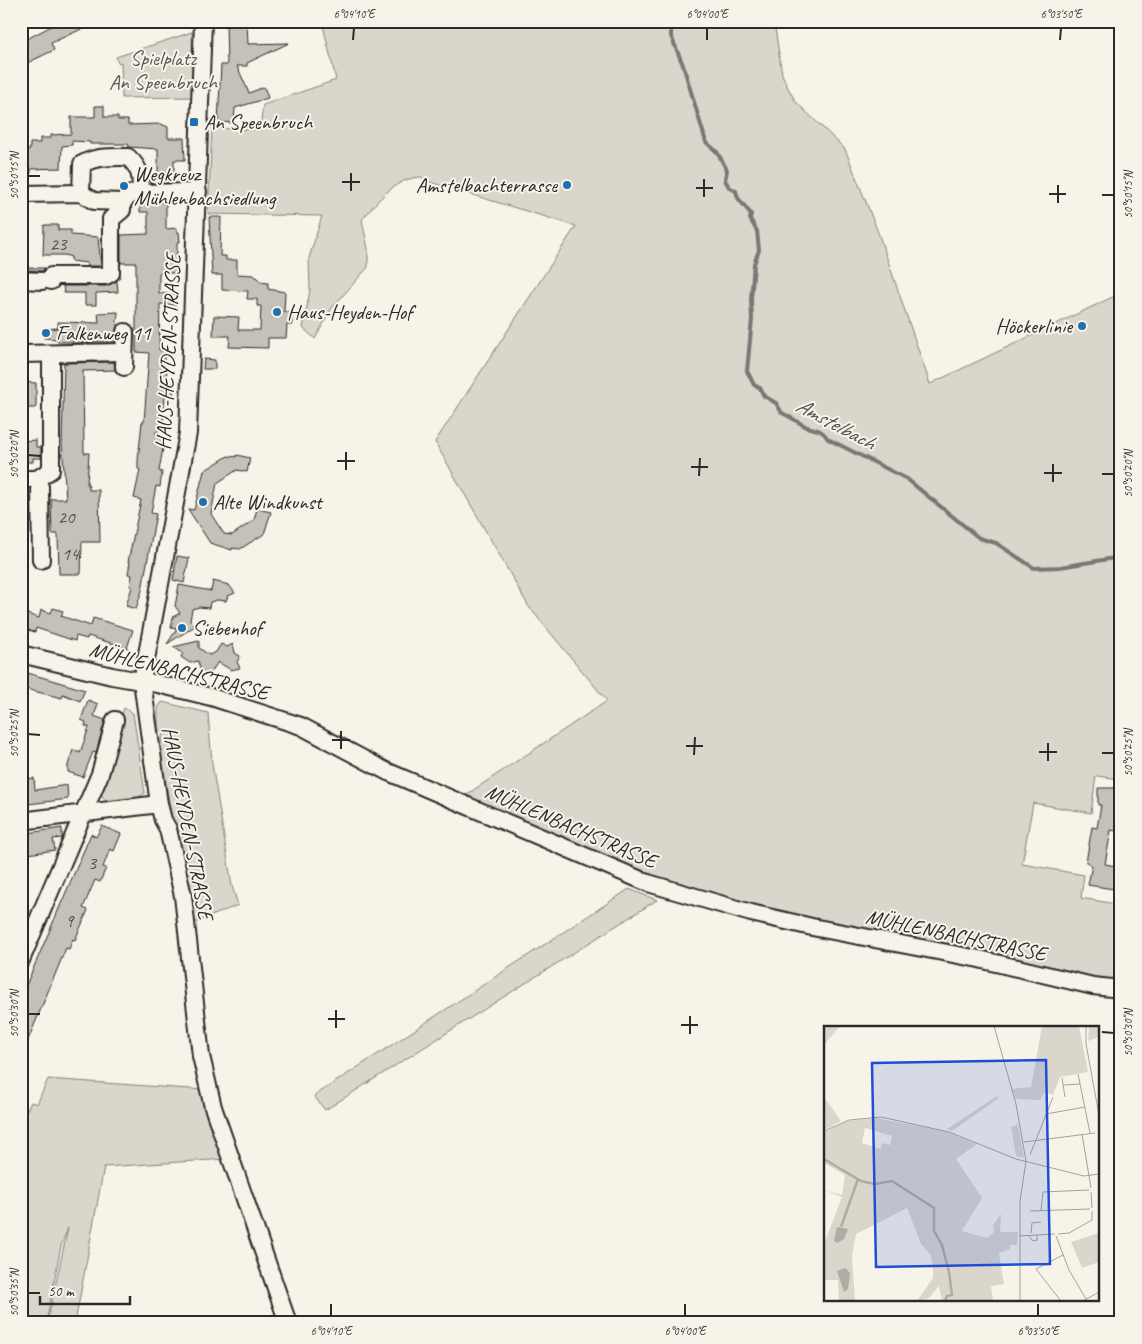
<svg xmlns="http://www.w3.org/2000/svg" width="1142" height="1344" font-family="Caveat,sans-serif">
<rect width="100%" height="100%" fill="#f7f3e8"/>
<filter id="ink" filterUnits="userSpaceOnUse"><feTurbulence type="fractalNoise" baseFrequency=".02" numOctaves="2"/><feDisplacementMap in="SourceGraphic" scale="10" xChannelSelector="R" yChannelSelector="G"/><feConvolveMatrix kernelMatrix="1 2 1 2 8 2 1 2 1" color-interpolation-filters="sRGB"/></filter>
<g filter="url(#ink)">
<g fill="#dad6cc" stroke="#82807c">
<path d="M322,21H774L782,74L788,88L796,102L845,149L879,235L930,384L1121,293V779L1096,776L1091,813L1033,803L1022,864L1084,875L1081,898L1121,905V984L1082,980L682,889L463,797L607,701L529,607L435,442L576,226L426,181L422,177C396,177 377,201 362,220L368,249V267L332,308L315,339L303,328L310,290L309,258L322,216L208,214L212,128L260,130L263,105L336,80Z"/>
<path d="M192,32L193,97L122,98L121,62L118,63L116,57Z"/>
<path d="M162,702L208,713L212,764L232,886L238,905L190,925L160,749L163,732L158,730V708Z"/>
<path d="M124,708L133,713L145,793L139,797L107,802L98,790L109,763Z"/>
<path d="M629,889L657,900L325,1110L314,1096Z"/>
<path d="M48,1079L204,1090L226,1159L104,1167L75,1323H47L68,1228L61,1246L46,1323H21V1122L31,1102L37,1104Z"/>
</g>
<g fill="none" stroke-linecap="round" stroke-linejoin="round">
<path stroke="#7a7874" stroke-width="4" d="M671,21V36L683,65L706,142L717,152L727,170L725,180L729,187L736,191L738,198L751,214L750,219L757,231L759,250L754,264L751,299L752,319L747,371L754,385L760,388L764,396L776,403L782,413C789,416 803,425 807,427C817,430 822,429 828,439L907,479L979,538L996,543L1034,568L1060,567L1121,557"/>
</g>
<g fill="#c4c1b9" stroke="#2b2b2b">
<path d="M61,21H99L51,43L54,50L21,66V42Z"/>
<path d="M226,21H247L248,44L289,43L247,63V66H237L249,93L264,87L268,98L235,108L234,123L218,122L221,65H227Z"/>
<path d="M95,106H104V117H118V120H128V125L161,124L168,127V138H184L185,160H174V182L158,183V149L129,147L128,144H90V142L72,141V145L62,146L61,168L31,169V173H21V151L30,150V143H40V138H51V135L71,134V117H95Z"/>
<path d="M166,202V229L177,228V232H179L180,242H177V273H159V293L176,294V305L160,304L159,350L164,351V366L167,367L166,382L174,383L173,396H165L163,428L155,433L163,438L164,442L159,471L162,472L160,487L156,486L151,513L156,514L142,590L136,609L126,606L132,587L130,586L132,575L128,574L130,562H128L141,500L134,498L140,470L138,469V460L142,422H144L149,353L136,352V263H121V235L148,234V212H140V203Z"/>
<path d="M209,217H221L220,256H226V260H237V274L254,275L261,282L268,283V289L285,292L284,312H292V325H287L286,338H268V348L229,347L230,336H213L214,316L239,317L238,330H260L261,306H257V299H247L248,291L222,290V275H212Z"/>
<path d="M44,225H58V230H71V235L98,237L101,266H87V263L71,261V257L65,255H43Z"/>
<path d="M21,268H45L42,271L21,270Z"/>
<path d="M117,281L118,292L96,293V305H85V293H64L63,286H106Z"/>
<path d="M118,312L115,342H58V339L44,338V329L58,328V322L99,323L98,313Z"/>
<path d="M204,359L215,360V369H203Z"/>
<path d="M114,362L115,370L83,371L84,453H89L87,484L89,485V490H99L100,542H82L81,574H59L58,534H52L51,499H66L62,443L64,363Z"/>
<path d="M21,382L36,383V408H21Z"/>
<path d="M36,440V447H41V458H33V462H21V441Z"/>
<path d="M237,455L250,458L247,472L237,470L217,483L211,514L224,534L232,535L254,520L257,509L271,512L264,534L240,549L232,548V550L210,543L188,509L194,510L204,471L228,456L236,457Z"/>
<path d="M177,556L189,558L184,583L173,580Z"/>
<path d="M213,581L229,585L235,593L228,596L226,601L217,600L210,602L209,608L199,607L192,609L190,621L195,626L167,644L177,629L171,628L173,617L180,613L175,606L179,585L211,591Z"/>
<path d="M53,608L63,611L61,616L91,626L93,618L133,630L127,648L88,636L87,639L76,636L75,641L36,628L35,632L21,628V612L39,618L41,610L51,613Z"/>
<path d="M199,641V648L209,655L216,652L221,644L227,647L233,644L235,653L240,656L237,662L240,668L231,670L218,662L209,675L200,669L198,661L190,663L181,657L183,653L173,647Z"/>
<path d="M21,671L85,690L80,701L63,694L62,698L21,688Z"/>
<path d="M88,700L98,704L94,716L105,720L96,753L93,752L83,777L68,772V765L73,750L80,753L89,727L85,726L86,722L81,720Z"/>
<path d="M34,778L35,790L67,785L68,799L21,805V780Z"/>
<path d="M1098,788H1121V832L1111,830L1105,864L1121,867L1120,890L1088,885L1092,865L1086,862L1092,827L1097,828L1101,805H1098Z"/>
<path d="M102,826L121,834L114,851L110,849L103,867L106,868L100,882L95,880L83,908L88,910L75,940L73,939L69,949L66,948L21,1057V997L91,834L96,837Z"/>
<path d="M62,828V838L53,839L55,850L21,855V834Z"/>
</g>
<g fill="none" stroke-linecap="round" stroke-linejoin="round">
<g stroke="#2b2b2b" stroke-width="20">
<g id="minor">
<path d="M203,21L188,433L142,681L159,804L163,820L168,829L183,896L201,1056L213,1107L288,1323"/>
<path d="M81,193L82,164C97,156 111,157 128,157C140,168 142,177 140,193"/>
<path d="M21,194L81,193L94,201L122,202L133,193L198,192"/>
<path d="M21,280L42,281"/>
<path d="M51,281V276H106L111,273V219L122,210V202"/>
<path d="M21,354L124,352"/>
<path d="M124,367L125,332"/>
<path d="M21,479H37L51,470V354"/>
<path d="M37,479L40,487L41,560"/>
<path d="M21,654L112,676L158,684L211,697L301,726L386,771L648,883L751,913L812,927L979,959L1093,986L1121,989"/>
<path d="M21,821L159,804"/>
<path d="M21,960L100,774L115,720"/>
</g>
</g>
<use href="#minor" stroke="#f7f3e8" stroke-width="16"/>
</g>
</g>
<path fill="none" stroke="#2b2b2b" stroke-width="2" d="M353,40L354,28M707,40V28M1060,40L1061,28M28,176H40M342,182H360M696,188H713M351,191V173M1049,194H1066M1102,195H1114M704,197V179M1058,203V185M28,455L40,456M337,461H355M691,467H708M346,470V452M1044,473H1062M1102,474H1114M699,476L700,458M1053,482V464M28,734L40,735M332,740H350M686,746H703M341,749V731M1039,752H1057M1102,753H1114M694,755L695,737M1048,761V743M28,1014H40M328,1019H345M681,1025H698M336,1028V1010M1102,1032L1114,1033M690,1034V1016M28,1293H40M331,1316V1304M685,1316V1304M1038,1316V1304"/>
<g fill="#1f6fb2" stroke="#f7f3e8" stroke-width="2">
<rect x="189" y="117" width="10" height="10" rx="2.5"/>
<circle cx="567" cy="185" r="5"/>
<circle cx="124" cy="186" r="5"/>
<circle cx="277" cy="312" r="5"/>
<circle cx="1082" cy="326" r="5"/>
<circle cx="46" cy="333" r="5"/>
<circle cx="203" cy="502" r="5"/>
<circle cx="182" cy="628" r="5"/>
</g>
<g text-anchor="middle" stroke-width="4" stroke-linejoin="round" paint-order="stroke">
<g font-size="19" fill="#51504e">
<text x="58" y="250">23</text>
<text x="66" y="523">20</text>
<text x="70" y="560">14</text>
<text x="92" y="869">3</text>
<text x="69" y="927">9</text>
</g>
<g font-size="21" fill="#575653" stroke="#f7f3e8">
<text x="163" y="65">Spielplatz<tspan x="163" dy="24">An Speenbruch</tspan></text>
</g>
<g font-size="21" fill="#2b2b2b" stroke="#f7f3e8" text-anchor="start">
<text x="204" y="129">An Speenbruch</text>
<text x="134" y="181">Wegkreuz<tspan x="134" dy="24">Mühlenbachsiedlung</tspan></text>
<text x="557" y="192" text-anchor="end">Amstelbachterrasse</text>
<text x="287" y="319">Haus-Heyden-Hof</text>
<text x="1072" y="333" text-anchor="end">Höckerlinie</text>
<text x="56" y="340">Falkenweg 11</text>
<text x="213" y="509">Alte Windkunst</text>
<text x="192" y="635">Siebenhof</text>
</g>
<g font-size="21" fill="#2b2b2b" stroke="#f7f3e8">
<text transform="translate(168 352) rotate(-87)" y="7">HAUS-HEYDEN-STRASSE</text>
<text transform="translate(179 671) rotate(14)" y="7">MÜHLENBACHSTRASSE</text>
<text transform="translate(188 823) rotate(79)" y="7">HAUS-HEYDEN-STRASSE</text>
<text transform="translate(571 826) rotate(23)" y="7">MÜHLENBACHSTRASSE</text>
<text transform="translate(956 935) rotate(12)" y="7">MÜHLENBACHSTRASSE</text>
</g>
<g font-size="22" font-style="italic" fill="#53524f" stroke="#f7f3e8">
<text transform="translate(836 423) rotate(28)" y="8">Amstelbach</text>
</g>
</g>
<g transform="translate(824 1026)">
<rect width="275" height="275" fill="#f7f3e8"/>
<path d="M0,0H16L0,19ZM218,0H255L264,46L236,51L229,69L221,66L216,74L192,73L188,63L207,61ZM265,0H275V11L264,15ZM173,70L175,72L128,105L123,103ZM0,71L17,95L2,103H0ZM52,92L120,105L153,118L132,133L158,172L138,205L163,212L170,206L169,199L177,188L176,206H194L193,219H186V223L175,227L180,258L167,260L169,275H118L115,260L105,272L93,275L109,252V245L107,229L97,218L83,182L32,208L28,230L31,275H15L14,254H0V218L18,171L0,164L18,169L21,149L0,137V106L22,95ZM41,102L68,110L66,119L58,117L57,123L38,117ZM194,98L200,131L199,132L192,130L187,101ZM275,207V236L258,242L247,216Z" fill="#dad6cc" fill-rule="evenodd"/>
<path d="M13,201L24,203L20,213L13,217L10,215ZM21,242L26,247L24,263L20,266L13,245Z" fill="#afaca4"/>
<path fill="none" stroke="#afaca4" stroke-width="2.5" d="M0,133L37,155L51,158L68,155L110,182V205L118,219L125,246L128,269L123,270L121,275M17,201L34,153"/>
<path fill="none" stroke="#a5a39c" stroke-width="1" d="M170,0L192,78L202,135L196,175V275M262,0V18L275,89M254,48L266,107M238,52L241,71M239,59L256,58M222,88L261,81M0,105L25,94L57,91L125,106L192,133L260,150L275,148M258,108L267,162M200,116L271,107M206,129L229,71M267,166L268,182M206,185L266,183M217,185L219,166L265,164M207,207L208,197L217,196M234,208L245,207L268,194V185M204,209L209,215L213,214V209M195,210L231,208M232,210L245,244L262,273M237,275L212,243L239,229M259,275L275,266"/>
<path fill="#1d4ed8" fill-opacity="0.15" stroke="#1d4ed8" stroke-width="2.5" d="M222,34L226,238L52,241L48,37Z"/>
<rect width="275" height="275" fill="none" stroke="#2b2b2b" stroke-width="2.5"/>
</g>
<rect width="1142" height="1344" fill="none" stroke="#f7f3e8" stroke-width="55"/>
<path d="M40 1296v8h90v-8" fill="none" stroke="#2b2b2b" stroke-width="2.5"/>
<text x="48" y="1296" font-size="15" fill="#2b2b2b" stroke="#f7f3e8" stroke-width="4" paint-order="stroke">50 m</text>
<rect x="28" y="28" width="1086" height="1288" fill="none" stroke="#2b2b2b" stroke-width="2"/>
<g font-size="12" text-anchor="middle" fill="#2b2b2b">
<text x="354" y="18">6°04'10"E</text>
<text x="707" y="18">6°04'00"E</text>
<text x="1061" y="18">6°03'50"E</text>
<text transform="translate(14 176) rotate(-90)" y="4">50°50'15"N</text>
<text transform="translate(1128 195) rotate(-90)" y="4">50°50'15"N</text>
<text transform="translate(14 455) rotate(-90)" y="4">50°50'20"N</text>
<text transform="translate(1128 474) rotate(-90)" y="4">50°50'20"N</text>
<text transform="translate(14 734) rotate(-90)" y="4">50°50'25"N</text>
<text transform="translate(1128 753) rotate(-90)" y="4">50°50'25"N</text>
<text transform="translate(14 1014) rotate(-90)" y="4">50°50'30"N</text>
<text transform="translate(1128 1033) rotate(-90)" y="4">50°50'30"N</text>
<text transform="translate(14 1293) rotate(-90)" y="4">50°50'35"N</text>
<text x="331" y="1335">6°04'10"E</text>
<text x="685" y="1335">6°04'00"E</text>
<text x="1038" y="1335">6°03'50"E</text>
</g>
</svg>
